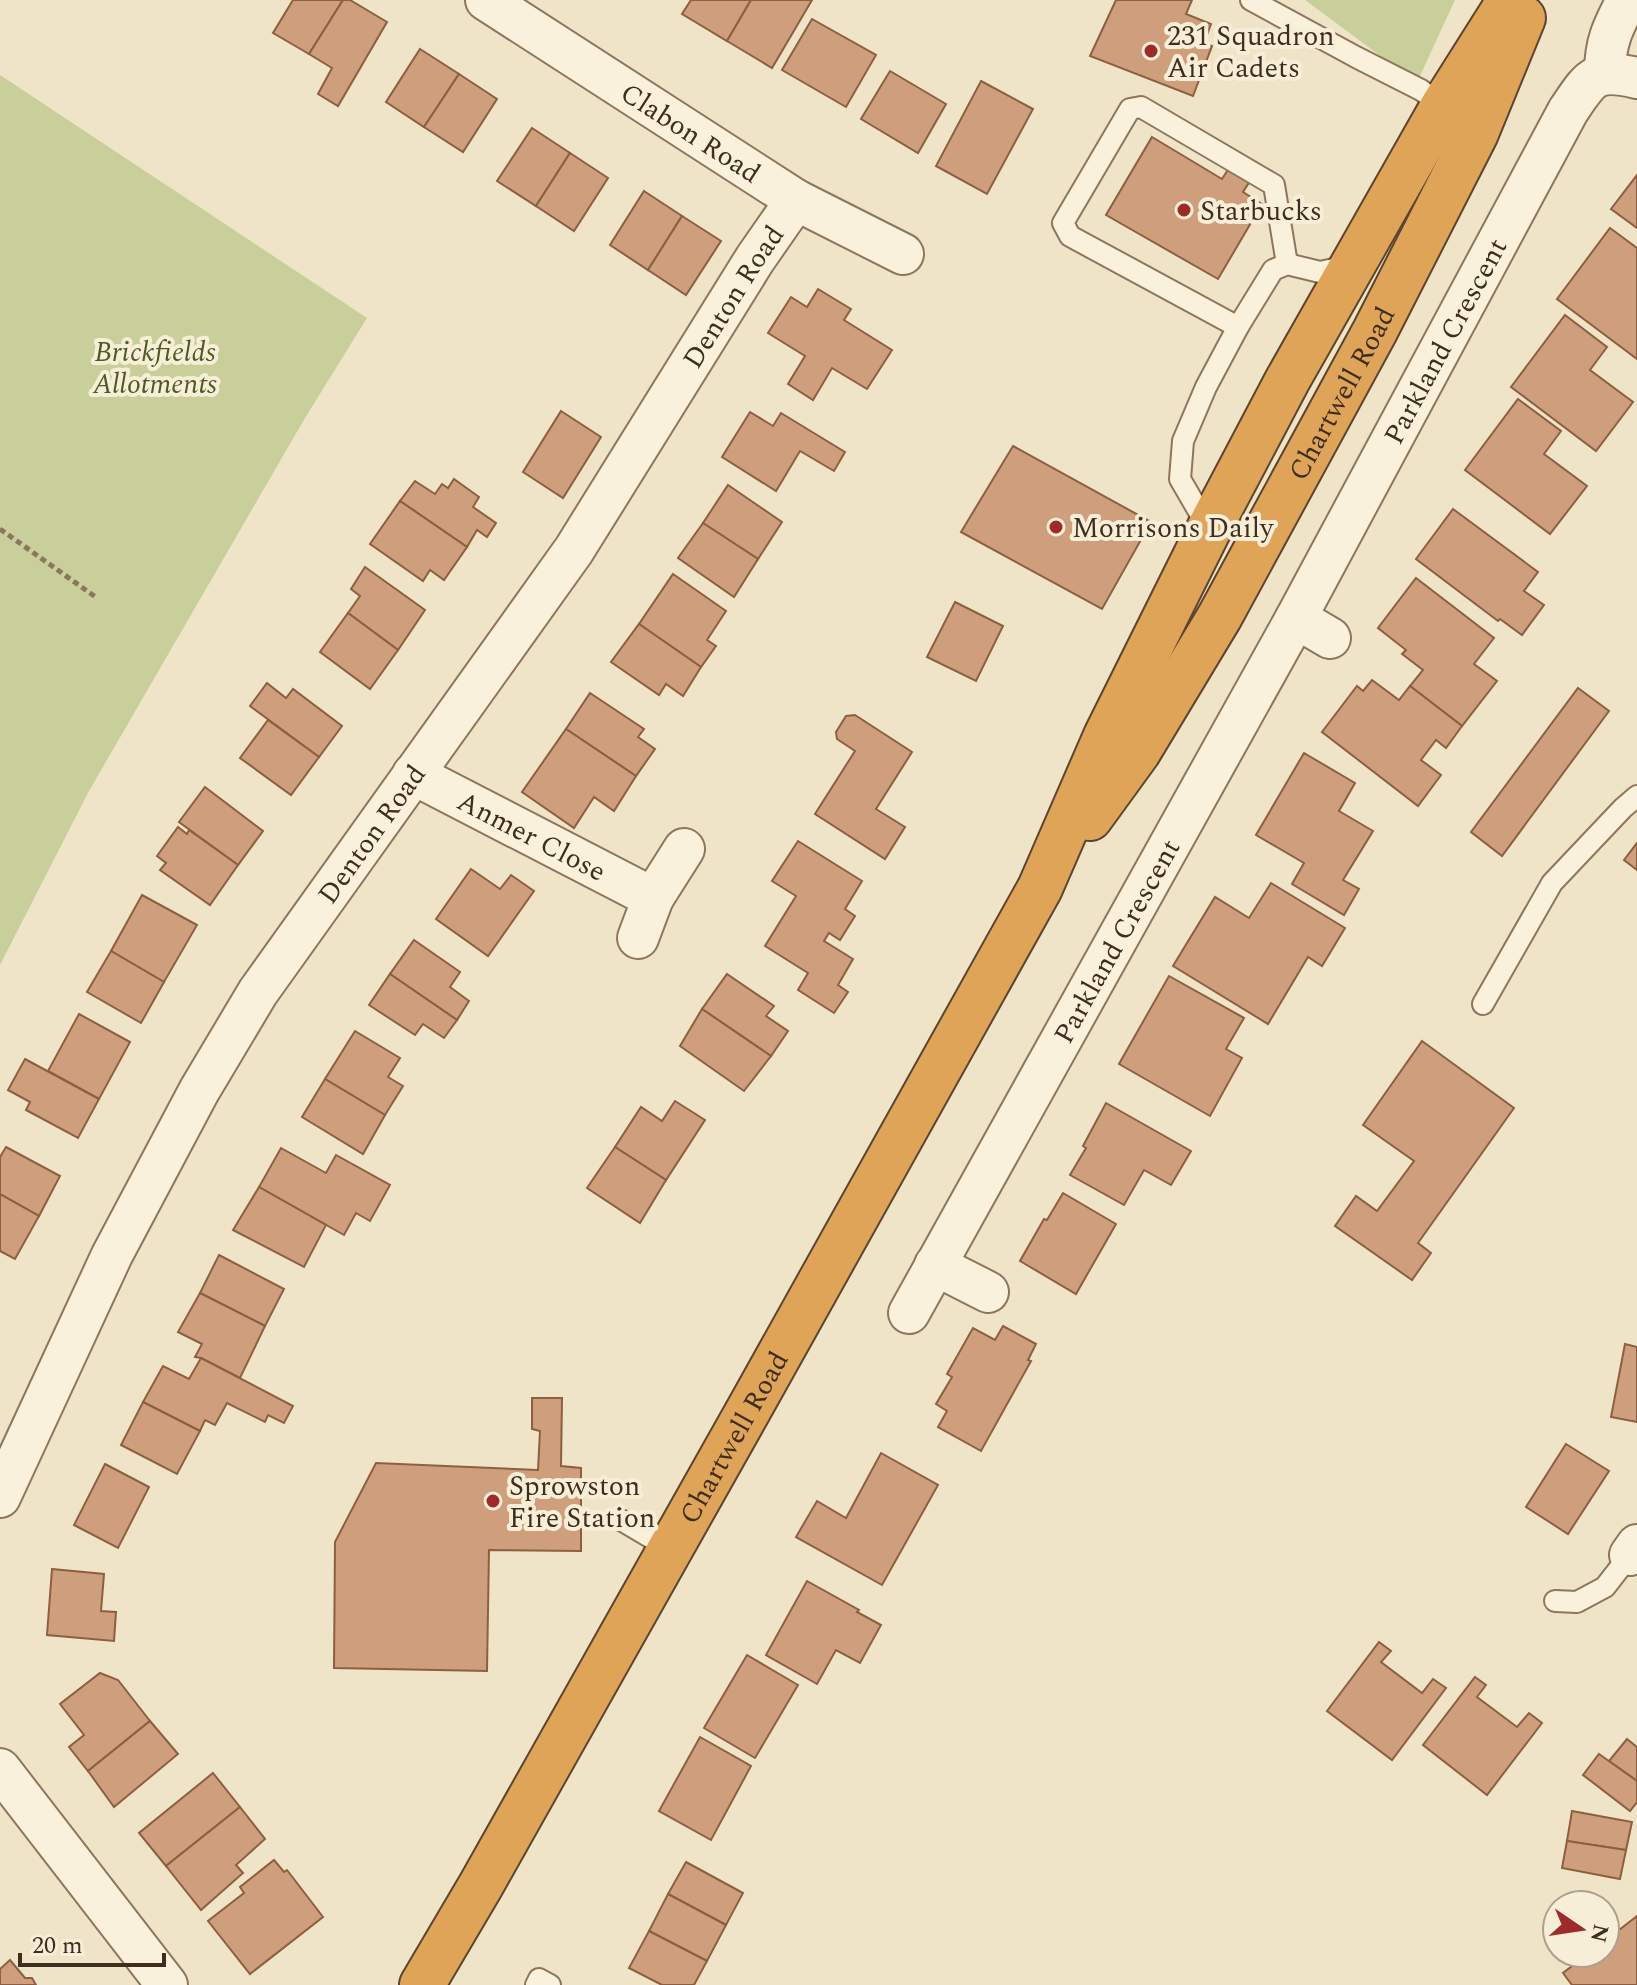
<svg xmlns="http://www.w3.org/2000/svg" width="1637" height="1985" font-family="Spectral,serif">
<rect width="100%" height="100%" fill="#f0e4c8"/>
<g fill="#c9cf9b">
<path d="M1305,0H1455L1419,78L1390,63Z"/>
<path d="M0,75L367,318L305,418L89,791L0,965Z"/>
</g>
<g fill="#cf9f7d" stroke="#8d5f41" stroke-width="2">
<path d="M293,0H343L309,54L273,33Z"/>
<path d="M343,0H350L387,22L338,106L318,94L332,68L309,54Z"/>
<path d="M691,0H751L727,41L682,14Z"/>
<path d="M751,0H812L772,68L727,41Z"/>
<path d="M1116,0H1192L1186,14L1211,24L1204,43L1212,46L1193,96L1090,56Z"/>
<path d="M812,19L876,55L846,107L782,70Z"/>
<path d="M420,49L459,74L424,127L386,102Z"/>
<path d="M890,71L946,104L918,153L861,119Z"/>
<path d="M459,74L497,99L463,152L424,127Z"/>
<path d="M981,81L1033,109L987,194L936,166Z"/>
<path d="M532,128L570,153L536,206L497,181Z"/>
<path d="M1152,137L1222,179L1229,168L1250,181L1243,192L1262,204L1218,279L1106,215Z"/>
<path d="M570,153L608,178L574,231L536,206Z"/>
<path d="M1637,175V228L1611,209Z"/>
<path d="M644,191L682,216L648,270L610,245Z"/>
<path d="M682,216L721,241L686,295L648,270Z"/>
<path d="M1610,228L1637,248V359L1557,299Z"/>
<path d="M818,289L851,309L844,320L892,350L867,389L832,368L813,400L788,384L805,356L768,333L791,297L807,307Z"/>
<path d="M1565,315L1607,347L1590,370L1633,402L1596,451L1511,387Z"/>
<path d="M1518,399L1561,431L1544,454L1587,486L1550,534L1465,470Z"/>
<path d="M561,411L601,437L563,498L523,472Z"/>
<path d="M750,412L773,426L781,413L845,452L834,471L800,451L776,491L722,457Z"/>
<path d="M1013,446L1151,522L1102,609L961,532Z"/>
<path d="M454,479L479,497L473,507L496,523L487,537L477,530L467,547L400,501L415,481L435,494L442,484L448,488Z"/>
<path d="M728,485L782,522L758,559L703,523Z"/>
<path d="M400,501L467,547L444,580L430,570L423,581L370,544Z"/>
<path d="M1453,509L1538,572L1524,591L1544,605L1522,635L1500,619L1498,621L1416,559Z"/>
<path d="M703,523L758,559L734,597L678,558Z"/>
<path d="M365,567L425,610L398,650L348,613L360,596L351,589Z"/>
<path d="M673,574L726,611L707,640L716,646L701,667L639,624Z"/>
<path d="M1416,578L1494,638L1474,664L1497,681L1462,726L1410,686L1423,670L1402,654L1406,650L1378,628Z"/>
<path d="M955,602L1003,626L976,681L927,657Z"/>
<path d="M348,613L398,650L370,689L320,652Z"/>
<path d="M639,624L701,667L683,696L666,684L659,695L611,662Z"/>
<path d="M1372,680L1399,700L1410,686L1462,726L1446,748L1436,740L1421,760L1441,775L1418,806L1322,732L1357,686L1363,691Z"/>
<path d="M267,683L286,698L293,689L342,726L319,757L250,706Z"/>
<path d="M1578,688L1609,711L1502,856L1471,832Z"/>
<path d="M590,693L644,729L638,737L655,749L636,776L566,729Z"/>
<path d="M855,715L912,752L876,809L905,827L885,859L815,814L855,751L837,739L836,732L846,716Z"/>
<path d="M268,720L319,757L291,795L240,758Z"/>
<path d="M566,729L636,776L614,811L594,797L574,828L522,792Z"/>
<path d="M1304,753L1355,783L1339,811L1373,831L1343,880L1359,889L1344,915L1292,884L1304,863L1256,835Z"/>
<path d="M205,787L263,831L238,865L179,822Z"/>
<path d="M178,827L187,834L189,830L238,865L210,905L160,870L166,863L157,856Z"/>
<path d="M798,841L862,881L845,909L855,916L840,940L829,933L824,941L853,959L838,985L848,992L834,1013L798,990L808,973L765,946L796,896L772,881Z"/>
<path d="M1637,843V870L1624,860Z"/>
<path d="M471,869L500,889L511,875L534,891L488,956L436,919Z"/>
<path d="M1271,883L1345,928L1322,966L1308,957L1268,1024L1173,966L1215,897L1249,918Z"/>
<path d="M142,895L197,925L164,982L111,951Z"/>
<path d="M414,940L460,972L450,987L469,1001L457,1020L390,974Z"/>
<path d="M111,951L164,982L141,1023L87,992Z"/>
<path d="M390,974L457,1020L444,1038L423,1024L415,1035L369,1005Z"/>
<path d="M727,974L774,1006L766,1016L788,1031L771,1056L702,1009Z"/>
<path d="M1169,976L1244,1018L1226,1049L1242,1058L1210,1116L1119,1064Z"/>
<path d="M702,1009L771,1056L744,1091L680,1046Z"/>
<path d="M79,1014L130,1042L99,1099L48,1071Z"/>
<path d="M355,1031L400,1058L388,1077L403,1086L385,1115L325,1079Z"/>
<path d="M1422,1041L1514,1108L1418,1243L1431,1253L1412,1280L1335,1226L1356,1196L1377,1211L1414,1161L1363,1125Z"/>
<path d="M25,1059L99,1099L78,1138L26,1110L30,1102L8,1090Z"/>
<path d="M325,1079L385,1115L363,1154L302,1117Z"/>
<path d="M675,1101L705,1120L666,1180L615,1147L641,1107L662,1121Z"/>
<path d="M1106,1103L1191,1151L1171,1185L1144,1170L1124,1205L1070,1175L1086,1148L1083,1146Z"/>
<path d="M6,1147L60,1176L39,1216L0,1194V1157Z"/>
<path d="M615,1147L666,1180L640,1223L587,1188Z"/>
<path d="M281,1148L326,1173L336,1155L390,1185L370,1221L356,1213L344,1235L259,1187Z"/>
<path d="M259,1187L326,1225L304,1267L233,1230Z"/>
<path d="M1063,1193L1116,1224L1076,1294L1020,1261L1044,1219L1047,1220Z"/>
<path d="M0,1194L39,1216L15,1259L0,1251Z"/>
<path d="M219,1255L284,1289L265,1326L200,1293Z"/>
<path d="M200,1293L265,1326L240,1378L201,1358L195,1357L202,1344L178,1332Z"/>
<path d="M1003,1326L1036,1344L1028,1360L1031,1361L981,1451L938,1427L947,1411L936,1404L952,1377L947,1374L973,1328L995,1340Z"/>
<path d="M1625,1344L1637,1347V1422L1611,1417Z"/>
<path d="M201,1358L293,1406L284,1423L268,1415L265,1422L227,1403L215,1425L205,1420L200,1431L143,1402L163,1366L189,1379Z"/>
<path d="M532,1398H562L561,1466L581,1468V1551L489,1550L487,1671L334,1668L335,1542L376,1463L538,1470L540,1431L532,1429Z"/>
<path d="M143,1402L200,1431L177,1474L121,1445Z"/>
<path d="M1566,1444L1609,1471L1568,1534L1526,1507Z"/>
<path d="M881,1453L938,1485L882,1585L796,1537L817,1501L846,1518Z"/>
<path d="M105,1464L149,1487L118,1548L74,1525Z"/>
<path d="M52,1569L104,1574L101,1611L116,1612L114,1641L47,1635Z"/>
<path d="M807,1581L859,1610L857,1612L881,1625L860,1663L836,1650L817,1684L766,1655Z"/>
<path d="M1379,1642L1391,1651L1381,1662L1422,1693L1433,1679L1446,1688L1392,1760L1327,1711Z"/>
<path d="M747,1655L798,1685L755,1758L704,1728Z"/>
<path d="M100,1673L118,1680L150,1721L88,1771L69,1747L84,1735L60,1704Z"/>
<path d="M1475,1677L1486,1685L1477,1697L1517,1727L1529,1713L1542,1723L1487,1795L1423,1745Z"/>
<path d="M150,1721L178,1754L114,1807L88,1771Z"/>
<path d="M700,1737L751,1766L711,1840L659,1811Z"/>
<path d="M1627,1739L1637,1747V1781L1609,1761Z"/>
<path d="M1599,1754L1637,1781V1802L1630,1811L1583,1775Z"/>
<path d="M213,1773L240,1807L166,1866L139,1833Z"/>
<path d="M240,1807L265,1839L236,1865L243,1873L201,1910L166,1866Z"/>
<path d="M1572,1811L1632,1822L1626,1850L1567,1841Z"/>
<path d="M1567,1841L1626,1850L1620,1879L1562,1868Z"/>
<path d="M274,1860L284,1872L287,1870L323,1917L250,1974L208,1921L244,1893L240,1887Z"/>
<path d="M686,1862L743,1893L726,1925L668,1894Z"/>
<path d="M668,1894L726,1925L707,1961L649,1931Z"/>
<path d="M1637,1916V1985H1572L1563,1973L1589,1953H1605V1941Z"/>
<path d="M649,1931L707,1961L694,1985H662L629,1968Z"/>
<path d="M10,1960L25,1978H32L36,1985H0V1969Z"/>
</g>
<g fill="none" stroke-linecap="round" stroke-linejoin="round">
<g stroke="#8d765c" stroke-width="24">
<g id="lane">
<path d="M1251,0L1356,57L1421,90L1443,106"/>
<path d="M1238,327L1070,236L1063,223L1130,109L1141,107L1274,185L1287,264"/>
<path d="M1209,529L1180,479L1183,441L1206,387L1238,327L1273,270L1287,264L1320,272L1348,266"/>
<path d="M1483,1004L1552,883L1623,808L1637,796"/>
<path d="M621,1520L670,1549"/>
<path d="M1555,1601L1577,1602L1605,1587L1630,1555"/>
<path d="M536,1985L539,1979L550,1985"/>
</g>
</g>
<g stroke="#8d765c" stroke-width="44">
<g id="street">
<path id="s1" d="M486,0L796,200L903,254"/>
<path d="M1605,73C1605,42 1613,27 1627,0"/>
<path d="M1296,618L1330,638"/>
<path id="s2" d="M413,774L653,898L684,849"/>
<path d="M638,938L653,898"/>
<path d="M935,1265L988,1292"/>
<path id="s3" d="M909,1313L1296,618L1568,111C1591,77 1594,68 1637,78"/>
<path id="s4" d="M0,1497L112,1255L199,1091L258,992L574,550L755,259L796,200"/>
<path d="M1630,1555L1637,1545"/>
<path d="M0,1769L167,1985"/>
</g>
</g>
<g stroke="#5b4430" stroke-width="48">
<g id="highway">
<path id="s5" d="M1090,818L1138,752L1220,616L1375,331L1476,133L1523,18"/>
<path id="s6" d="M422,1985L481,1885L753,1402L1040,888L1106,736L1209,529L1287,381L1443,106L1510,0"/>
</g>
</g>
<path stroke="#8d765c" stroke-width="5" stroke-dasharray="6 4" stroke-linecap="butt" d="M0,529L97,598"/>
<use href="#lane" stroke="#faf1dc" stroke-width="20"/>
<use href="#street" stroke="#faf1dc" stroke-width="40"/>
<use href="#highway" stroke="#e0a458" stroke-width="44"/>
</g>
<g fill="#9e2a2b" stroke="#f7eed8" stroke-width="3">
<circle cx="1151" cy="51" r="8"/>
<circle cx="1184" cy="210" r="8"/>
<circle cx="1056" cy="527" r="8"/>
<circle cx="493" cy="1501" r="8"/>
</g>
<g text-anchor="middle" stroke-width="8" stroke-linejoin="round" paint-order="stroke">
<g font-size="28" fill="#3d2e20" stroke="#f7eed8" text-anchor="start">
<text x="1167" y="45">231 Squadron<tspan x="1167" dy="32">Air Cadets</tspan></text>
<text x="1200" y="220">Starbucks</text>
<text x="1072" y="537">Morrisons Daily</text>
<text x="509" y="1495">Sprowston<tspan x="509" dy="32">Fire Station</tspan></text>
</g>
<g font-size="28" fill="#3d2e20" stroke="#f7eed8">
<text dy="10" stroke="none"><textPath href="#s1" startOffset="244">Clabon Road</textPath></text>
<text dy="10" stroke="none"><textPath href="#s4" startOffset="1410">Denton Road</textPath></text>
<text dy="10" stroke="none"><textPath href="#s3" startOffset="1110">Parkland Crescent</textPath></text>
<text dy="10" stroke="none"><textPath href="#s5" startOffset="494">Chartwell Road</textPath></text>
<text dy="10" stroke="none"><textPath href="#s4" startOffset="762">Denton Road</textPath></text>
<text dy="10" stroke="none"><textPath href="#s2" startOffset="134">Anmer Close</textPath></text>
<text dy="10" stroke="none"><textPath href="#s3" startOffset="426">Parkland Crescent</textPath></text>
<text dy="10" stroke="none"><textPath href="#s6" startOffset="630">Chartwell Road</textPath></text>
</g>
<g font-size="28" font-style="italic" fill="#4d5a26" stroke="#f7eed8">
<text x="155" y="361">Brickfields<tspan x="155" dy="32">Allotments</tspan></text>
</g>
</g>
<g transform="translate(1581 1929) rotate(103)"><circle r="38" fill="#f7eed8" stroke="#ada18e" stroke-width="2"/>
<path d="M0-6L14 30L0 20L-14 30Z" fill="#9e2a2b"/>
<text y="-12" font-size="22" font-weight="bold" text-anchor="middle" fill="#3d2e20">N</text>
</g>
<path d="M20 1953v12h144v-12" fill="none" stroke="#3d2e20" stroke-width="4"/>
<text x="32" y="1953" font-size="24" fill="#3d2e20" stroke="#f7eed8" stroke-width="6" paint-order="stroke">20 m</text>
</svg>
